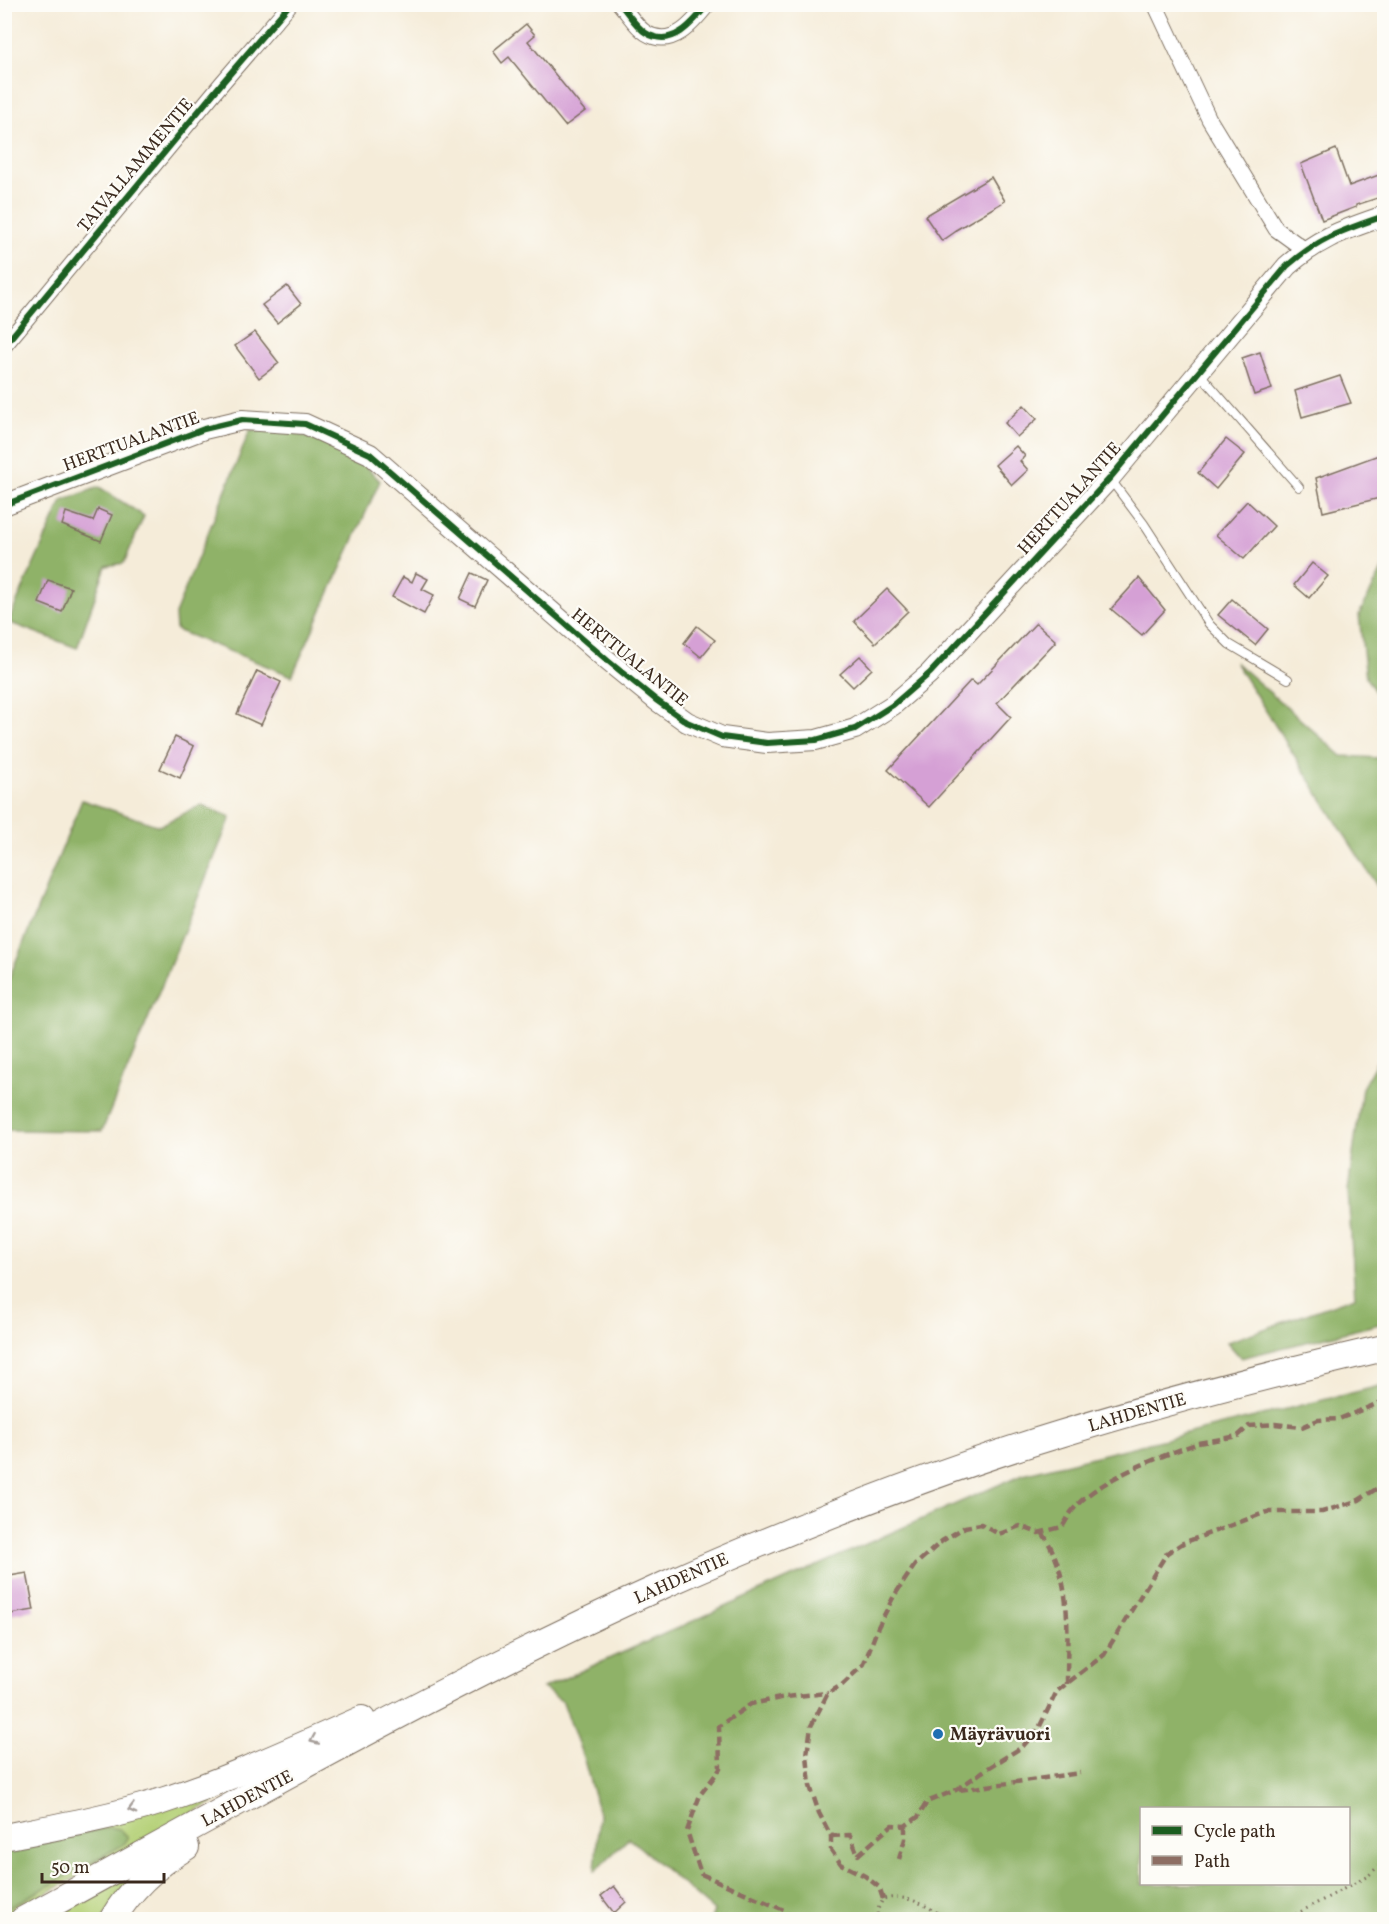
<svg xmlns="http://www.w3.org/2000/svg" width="1389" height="1924" font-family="Vollkorn,serif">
<rect width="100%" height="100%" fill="#fdfcf7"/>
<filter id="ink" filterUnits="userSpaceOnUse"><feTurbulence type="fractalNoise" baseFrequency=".0167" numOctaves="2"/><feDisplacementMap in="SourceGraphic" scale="12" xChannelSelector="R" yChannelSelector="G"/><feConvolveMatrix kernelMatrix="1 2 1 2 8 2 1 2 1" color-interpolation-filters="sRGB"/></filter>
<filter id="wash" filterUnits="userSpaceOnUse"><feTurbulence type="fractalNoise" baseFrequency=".008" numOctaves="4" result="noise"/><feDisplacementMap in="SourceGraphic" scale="24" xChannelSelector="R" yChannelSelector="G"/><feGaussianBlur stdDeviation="1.35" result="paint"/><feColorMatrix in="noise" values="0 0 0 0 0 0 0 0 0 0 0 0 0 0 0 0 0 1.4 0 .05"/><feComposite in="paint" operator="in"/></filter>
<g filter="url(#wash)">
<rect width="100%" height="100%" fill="#f5ecd9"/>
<g fill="#b4d076" stroke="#787d4a" stroke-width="1.5">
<path d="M300,1754L5,1916V1910L123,1845L110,1827L5,1850V1843Z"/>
<path d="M136,1870L103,1919L49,1920Z"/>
</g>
<g fill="#8fb267" stroke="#656e42" stroke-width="1.5" fill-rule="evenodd">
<path d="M250,430L290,431L352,452L380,481L292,676L176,630L175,614Z"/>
<path d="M99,487L144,516L124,563L106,566L77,648L8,622L62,501Z"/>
<path d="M1384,566V705L1366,678L1359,615Z"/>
<path d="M1235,662L1342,756L1379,758L1384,730V897Z"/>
<path d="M82,800L159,826L201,805L231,817L102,1131L5,1130V988Z"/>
<path d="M1384,1049V1323L1241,1358L1227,1342L1355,1297L1348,1191L1362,1088Z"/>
<path d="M1384,1385V1919H711L714,1911L629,1838L595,1871L599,1814L584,1760L563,1702L543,1688L1023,1474ZM1348,1808V1884H1142V1808Z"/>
<path d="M110,1827L120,1829L127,1836V1840L123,1845L5,1910V1850Z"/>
</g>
<g id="blocks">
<g fill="#d5a0d5">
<path d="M526,24L535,35L528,41L585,111L565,126L509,57L502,63L493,51Z"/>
<path d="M1336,149L1349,186L1384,173V196L1356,205V207L1322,220L1301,164Z"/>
<path d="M991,177L1005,201L954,231L955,232L942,241L925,216Z"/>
<path d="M287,286L301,304L277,323L262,305Z"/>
<path d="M255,332L279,363L259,378L235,346Z"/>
<path d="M1260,352L1272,389L1254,395L1242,358Z"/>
<path d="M1340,376L1351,403L1302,417L1295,391Z"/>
<path d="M1024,405L1037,419L1017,437L1005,423Z"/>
<path d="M1226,439L1245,454L1216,489L1198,473Z"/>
<path d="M1016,446L1025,456L1020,461L1028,470L1012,485L995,465Z"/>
<path d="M1384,453V497L1323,512L1316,478Z"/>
<path d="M1247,501L1274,526L1244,559L1216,535Z"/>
<path d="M98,509L112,515L101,541L62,525L66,512L93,521Z"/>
<path d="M1312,563L1328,576L1309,598L1294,585Z"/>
<path d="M416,573L428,579L422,589L434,595L424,614L392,597L403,577L412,582Z"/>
<path d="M472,573L487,580L475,606L460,599Z"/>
<path d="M1139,578L1165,610L1142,635L1111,609Z"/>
<path d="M48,580L71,588L62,612L39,603Z"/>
<path d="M887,589L908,611L875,643L854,621Z"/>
<path d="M1232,599L1268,629L1255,645L1218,615Z"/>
<path d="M1036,623L1056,641L997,703L1011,717L929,807L888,770L971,680L977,685Z"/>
<path d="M697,626L715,640L701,657L684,643Z"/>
<path d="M860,656L872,669L853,687L840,674Z"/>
<path d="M257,671L281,682L261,725L237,714Z"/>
<path d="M175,737L194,746L180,778L160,769Z"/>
<path d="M27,1573L34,1610L4,1615V1577Z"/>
<path d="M614,1886L626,1902L614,1913L601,1896Z"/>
</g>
</g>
</g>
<g filter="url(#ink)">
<use href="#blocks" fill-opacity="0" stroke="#7c6e5f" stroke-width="1.5"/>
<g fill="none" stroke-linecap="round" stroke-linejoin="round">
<g stroke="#7c6e5f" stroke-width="10">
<g id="service">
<path d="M1199,373L1299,487"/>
<path d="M1111,480L1144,524L1209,624L1229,644L1288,679"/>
</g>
</g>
<g stroke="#7c6e5f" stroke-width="17">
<g id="minor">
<path d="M620,4C628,13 636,27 646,33C672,49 693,23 708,4"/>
<path d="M1155,4L1209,119L1276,229L1305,250"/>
<path d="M4,346L222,83L290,4"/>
</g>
</g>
<g stroke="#7c6e5f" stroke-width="22">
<path id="tertiary" d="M4,505L204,429L242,420L305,424L370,454L608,661L656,700L687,722L722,737L767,743L816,740L855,729L893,705L930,673L1110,478L1287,266C1320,237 1344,230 1384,216"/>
</g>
<g stroke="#7c6e5f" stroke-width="28">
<g id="trunk">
<path d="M4,1837C56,1827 112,1817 162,1801C230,1779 296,1748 362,1719"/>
<path d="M23,1920C234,1805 444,1684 664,1585C793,1528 925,1475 1060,1434C1167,1401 1276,1373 1384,1348"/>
<path d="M112,1920C130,1889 156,1865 186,1847"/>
</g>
</g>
<g stroke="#7c6e5f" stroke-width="3" stroke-dasharray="1.5 4.5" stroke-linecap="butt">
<path d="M878,1920L877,1911L883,1899C909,1893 928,1907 949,1920"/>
<path d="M1285,1920L1368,1876L1384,1861"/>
<path d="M1374,1920L1384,1908"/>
</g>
<use href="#service" stroke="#fff" stroke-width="8"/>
<use href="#minor" stroke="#fff" stroke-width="15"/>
<use href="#tertiary" stroke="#fff" stroke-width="20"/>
<use href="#trunk" stroke="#fff" stroke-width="26"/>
<g stroke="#8d6e63" stroke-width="4.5" stroke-dasharray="9 4.5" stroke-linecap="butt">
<path d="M1198,1443L1238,1436L1249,1426L1275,1424L1302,1427L1318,1420L1339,1419L1384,1401"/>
<path d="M1042,1532C1073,1579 1067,1630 1067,1684"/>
<path d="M959,1790L1080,1773"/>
<path d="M831,1836L850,1835L858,1855L892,1825L905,1826L918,1817L927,1802L956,1790L982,1772L1022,1747L1038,1730L1057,1691L1104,1655L1167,1553L1183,1543L1267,1512H1322L1359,1500L1384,1484"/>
<path d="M899,1859L905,1839V1826"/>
<path d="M883,1899L879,1887L865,1876L841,1864L831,1850V1836L819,1813L810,1786L807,1755L811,1726L828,1693L842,1685L864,1664L878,1627L894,1596L915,1565L942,1541L965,1527L981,1524L999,1534L1020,1526L1038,1533L1062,1527C1066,1522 1068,1516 1072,1511C1094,1481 1161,1456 1196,1444"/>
<path d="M792,1920L784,1910L701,1874L687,1831L700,1795L720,1769L719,1726L751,1704L786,1697L828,1693"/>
</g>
<g stroke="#fdfcf7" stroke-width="10">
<g id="cycleway">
<path d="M620,4C628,13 636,27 646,33C672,49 693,23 708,4"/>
<path d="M4,346L222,83L290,4"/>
<path d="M4,505L204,429L242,420L305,424L370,454L608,661L656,700L687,722L722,737L767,743L816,740L855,729L893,705L930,673L1110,478L1287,266C1320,237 1344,230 1384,216"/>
</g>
</g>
<use href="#cycleway" stroke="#1b5e20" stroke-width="6"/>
</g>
<defs><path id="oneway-chevron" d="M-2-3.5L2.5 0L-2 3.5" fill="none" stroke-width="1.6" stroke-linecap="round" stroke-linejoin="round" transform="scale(1.5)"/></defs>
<g stroke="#a79f9a">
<use href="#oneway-chevron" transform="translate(314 1740) rotate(157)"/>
<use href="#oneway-chevron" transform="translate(132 1809) rotate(165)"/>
</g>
</g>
<circle fill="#1f6fb2" stroke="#fdfcf7" stroke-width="2" cx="938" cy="1734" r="6"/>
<g text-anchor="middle" stroke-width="4.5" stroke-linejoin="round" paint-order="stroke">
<g font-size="18" fill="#3b2a1e" stroke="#fdfcf7">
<text transform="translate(135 165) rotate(-50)" y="6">TAIVALLAMMENTIE</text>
<text transform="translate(131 441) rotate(-20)" y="6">HERTTUALANTIE</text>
<text transform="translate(1069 498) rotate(-48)" y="6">HERTTUALANTIE</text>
<text transform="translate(630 657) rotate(39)" y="6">HERTTUALANTIE</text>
<text transform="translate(1137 1412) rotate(-16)" y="6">LAHDENTIE</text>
<text transform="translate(681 1578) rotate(-24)" y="6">LAHDENTIE</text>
<text transform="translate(247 1798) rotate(-28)" y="6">LAHDENTIE</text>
</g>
<g font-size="18" font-weight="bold" fill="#3b2a1e" stroke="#fdfcf7" text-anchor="start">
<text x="950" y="1740">Mäyrävuori</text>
</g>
</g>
<rect width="1389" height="1924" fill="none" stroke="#fdfcf7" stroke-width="24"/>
<rect x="1140" y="1807" width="210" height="78" fill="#fdfcf7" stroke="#afa8a0" stroke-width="1.5"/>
<rect x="1152" y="1826" width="30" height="9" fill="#1b5e20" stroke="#afa8a0" stroke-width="1.5"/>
<text x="1194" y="1837" font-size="18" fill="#3b2a1e">Cycle path</text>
<rect x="1152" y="1856" width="30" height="9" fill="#8d6e63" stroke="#afa8a0" stroke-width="1.5"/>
<text x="1194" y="1867" font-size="18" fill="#3b2a1e">Path</text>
<path d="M42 1873v9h122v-9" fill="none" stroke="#3b2a1e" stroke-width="3"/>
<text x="51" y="1873" font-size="18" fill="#3b2a1e" stroke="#fdfcf7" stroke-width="4.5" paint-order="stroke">50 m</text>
</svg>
